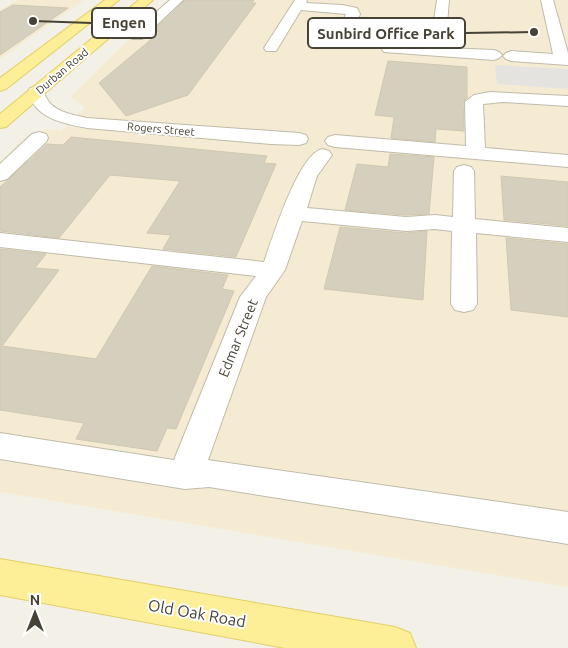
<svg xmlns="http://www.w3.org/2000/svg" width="568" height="648" font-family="Ubuntu,sans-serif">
<rect width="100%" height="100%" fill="#f3f1e7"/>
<g fill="#f5ebd3">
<path d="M17,0H84L0,59V10Z"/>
<path d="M169,0H568V587L0,492V161L29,134L48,129L61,131L85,107L70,97Z"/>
</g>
<path fill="#e5e3df" d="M495,65L568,69V89L497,84Z"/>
<g fill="#d5cfbd" stroke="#d0c8b0">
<path d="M185,0H254L252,3H256L188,95L126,116L99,83L160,32L153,31Z"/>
<path d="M13,5L68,8L0,55V12Z"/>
<path d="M388,61L467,67V98L463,102L464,131L436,129L435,142L391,138L394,117L375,115Z"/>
<path d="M71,137L267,156L264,163L276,164L236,257L163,249L171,235L147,233L180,181L110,175L59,238L0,231V187L47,144L63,145Z"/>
<path d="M390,154L434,157L429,214L406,215L345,210L357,164L388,167Z"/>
<path d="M501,176L568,182V226L504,220Z"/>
<path d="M340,227L406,233L427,231L423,300L324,289Z"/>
<path d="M506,238L568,244V317L511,310Z"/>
<path d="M0,249L46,254L35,268L59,270L2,346L96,359L152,266L228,275L222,289L234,291L176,429L167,428L157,451L76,439L84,423L0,410Z"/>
</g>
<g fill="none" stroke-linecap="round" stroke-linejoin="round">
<g stroke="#bfbbaa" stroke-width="2">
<g id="minor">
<path d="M170,0H183L142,39H132L130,36L132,33Z"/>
<path d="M295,0H307L306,3L342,5L357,8L360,14L345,48H335L333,45L346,14L301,10L276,51H266L264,48Z"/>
<path d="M437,0H449L445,48L494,50L499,52L502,55L499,58L494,60L384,52L382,49L384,46L389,45L430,47Z"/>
<path d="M541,0H553L568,53V65L511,61L506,59L503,56L506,53L511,51L553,54Z"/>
<path d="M36,87L42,88C44,92 45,96 47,99C54,112 74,115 87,118L299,133L306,135L308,139L306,143L299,145L271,144L87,128C62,123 36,119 28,92L30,88Z"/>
<path d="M490,92L568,96V106L503,102L483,104L485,148L568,155V167L335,147L328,145L325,141L328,137L335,135L466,146L465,102L474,95Z"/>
<path d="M39,132L46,134L48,138L46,142L7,179L0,181V164L32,134Z"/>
<path d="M322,149L329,151L332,155L317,176L307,208L406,217L435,215L453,217L454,171L457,167L464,165L471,167L474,171L475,219L568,228V242L476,233L477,304L473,310L464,312L455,310L451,304L452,231L435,229L406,231L302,221L285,270L266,297L208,460L568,512V544L209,487L185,489L0,459V433L174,460L240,297L256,276L0,247V233L264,262C273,237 298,155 322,149Z"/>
</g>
</g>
<g stroke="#e2cf66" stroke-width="2">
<g id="major">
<path d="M105,0H119L6,89L0,91V78Z"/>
<path d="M139,0H153L6,127L0,128V114Z"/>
<path d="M0,559L395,627L410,633L416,648H285L0,595Z"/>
</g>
</g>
<use href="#minor" fill="#fff" fill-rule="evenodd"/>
<use href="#major" fill="#fdef97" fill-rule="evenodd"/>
</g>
<g text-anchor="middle" stroke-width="4" stroke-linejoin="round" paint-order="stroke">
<g font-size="11" fill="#464236" stroke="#fff">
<text transform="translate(62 71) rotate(-40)" y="4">Durban Road</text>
<text transform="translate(161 129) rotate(5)" y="4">Rogers Street</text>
</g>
<g font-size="14" fill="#464236" stroke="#fff">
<text transform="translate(238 338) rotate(-68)" y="5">Edmar Street</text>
</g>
<g font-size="16" fill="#464236" stroke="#fff">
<text transform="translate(197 613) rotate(10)" y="6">Old Oak Road</text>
</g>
</g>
<path fill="none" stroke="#464236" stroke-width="2" d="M33 21L92 23M534 32L465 33"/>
<g fill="#464236" stroke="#fff" stroke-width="2">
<circle cx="33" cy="21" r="5"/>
<circle cx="534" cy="32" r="5"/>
</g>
<g fill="#fff" stroke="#464236" stroke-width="2">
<rect x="92" y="8" width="64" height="30" rx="5"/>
<rect x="308" y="18" width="157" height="30" rx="5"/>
</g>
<g font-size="15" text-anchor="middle" font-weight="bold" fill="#464236">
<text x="124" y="28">Engen</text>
<text x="386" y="39">Sunbird Office Park</text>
</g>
<g transform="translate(35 613)" stroke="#ffffff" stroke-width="4" paint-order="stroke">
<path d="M0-4L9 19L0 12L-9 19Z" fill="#464236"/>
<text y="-8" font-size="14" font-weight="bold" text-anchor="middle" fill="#464236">N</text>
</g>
</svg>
